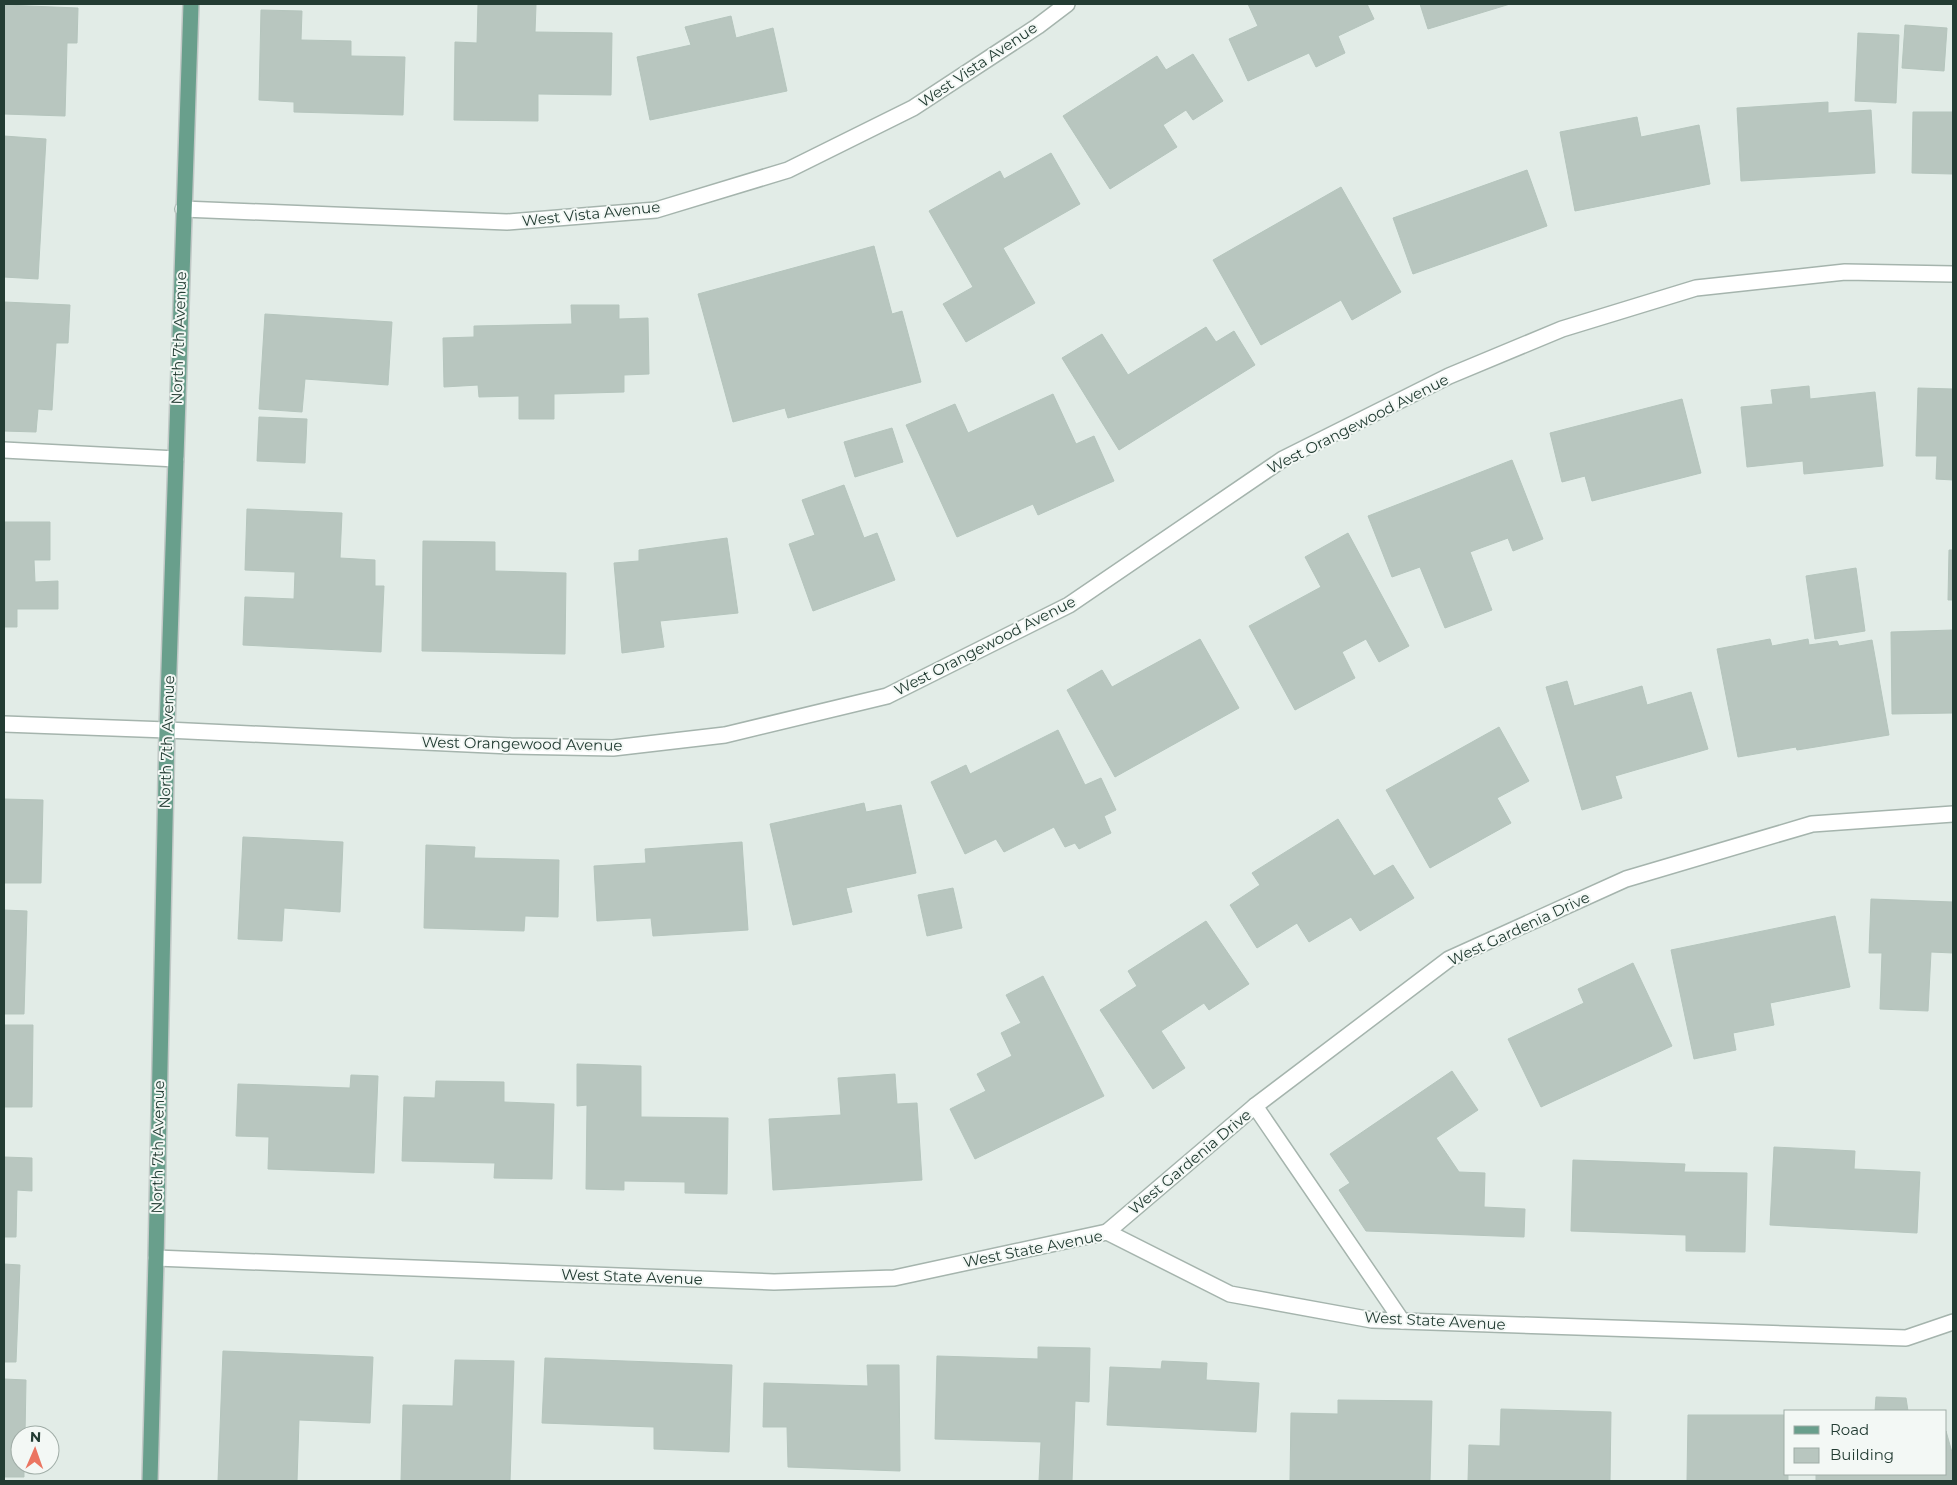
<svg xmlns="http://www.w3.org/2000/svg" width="1957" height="1485" font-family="Montserrat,sans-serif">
<rect width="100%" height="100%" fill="#e2ece7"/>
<g fill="#b8c6bf" stroke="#b5c5bd">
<path d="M478,4L536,5L535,32L612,33L611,95L538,94V121L454,120L455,42L477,43Z"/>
<path d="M1248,4H1367L1374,19L1338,36L1345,53L1316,67L1309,53L1248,81L1229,39L1258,26Z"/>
<path d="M1420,4H1510L1428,29Z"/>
<path d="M4,5L78,8L77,43H67L65,116L4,114Z"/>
<path d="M261,10L302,11L301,40L351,41V56L405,57L403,115L294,112V102L259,100Z"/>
<path d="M731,16L736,38L773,28L787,91L650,120L637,57L691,45L685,27Z"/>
<path d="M1905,25L1947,28L1944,71L1902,68Z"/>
<path d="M1858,33L1899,35L1896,103L1855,101Z"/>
<path d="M1193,54L1223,101L1193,120L1186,110L1163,125L1177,147L1110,189L1063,116L1157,56L1166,70Z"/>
<path d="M1828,102V113L1871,110L1875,173L1741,181L1737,108Z"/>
<path d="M1913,112H1953V174L1912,173Z"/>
<path d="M1637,117L1641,137L1699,125L1710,184L1575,211L1560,132Z"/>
<path d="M4,136L46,139L38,279L4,277Z"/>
<path d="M1051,153L1080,204L1003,248L1035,303L966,342L943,304L973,287L929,211L1000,171L1004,179Z"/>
<path d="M1527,170L1547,226L1413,274L1393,218Z"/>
<path d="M1341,187L1401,292L1352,320L1341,300L1261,345L1213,260Z"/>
<path d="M874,246L892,314L902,311L921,382L788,418L785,408L733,422L698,294Z"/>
<path d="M4,302L70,305L68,343H56L52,410L38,409L36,432L4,431Z"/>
<path d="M571,305H619V319L648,318L649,374L624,375V392L554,394V419H519V396L479,397L478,385L444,387L443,338L474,337V326L572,324Z"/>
<path d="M265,314L392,322L388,385L305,379L302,412L259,409Z"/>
<path d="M1206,327L1216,342L1234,331L1255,365L1119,450L1062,358L1102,334L1128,375Z"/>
<path d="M1809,386L1810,399L1875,392L1883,466L1804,474L1803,461L1747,467L1741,407L1773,404L1771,390Z"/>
<path d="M1918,388L1953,389V480L1936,479L1937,456H1916Z"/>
<path d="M1053,394L1076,444L1094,436L1114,481L1038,515L1033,504L957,537L906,425L955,404L968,433Z"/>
<path d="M1682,399L1701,473L1592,501L1585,476L1562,482L1550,433Z"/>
<path d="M259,417L307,419L305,463L257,461Z"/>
<path d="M892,428L903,462L855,477L844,442Z"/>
<path d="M1512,460L1543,539L1513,551L1508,538L1470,552L1492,610L1445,628L1420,567L1392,577L1368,516Z"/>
<path d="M844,485L864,538L877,533L895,580L813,611L789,544L815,535L802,500Z"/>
<path d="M247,509L342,513L340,558L375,560V586H384L381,652L243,645L245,597L294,599L295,572L245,570Z"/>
<path d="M4,522H50V560H34L35,582L58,581V609H17V627H4Z"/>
<path d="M1348,533L1409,646L1379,662L1366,639L1342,652L1355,678L1295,710L1249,626L1321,587L1305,557Z"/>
<path d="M727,538L738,613L660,621L664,647L622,653L614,563L639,561V550Z"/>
<path d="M423,541L495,542V571L566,573L565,654L422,651Z"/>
<path d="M1949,550H1953V600H1948Z"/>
<path d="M1856,568L1865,631L1815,639L1806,576Z"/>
<path d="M1953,630V713L1892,714L1891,632Z"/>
<path d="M1200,639L1239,708L1115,777L1067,690L1102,670L1112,687Z"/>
<path d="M1770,639L1772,646L1808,639L1809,645L1837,641L1839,646L1872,640L1889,735L1797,750L1796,747L1738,757L1717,649Z"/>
<path d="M1567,681L1574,706L1642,686L1647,705L1691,692L1708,749L1615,776L1622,798L1582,810L1546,687Z"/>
<path d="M1499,727L1529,781L1497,798L1511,823L1430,868L1386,790Z"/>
<path d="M1058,730L1085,785L1101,778L1116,810L1104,816L1111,833L1079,849L1075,843L1065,847L1054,827L1004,852L996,839L965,854L931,782L966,765L970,774Z"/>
<path d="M4,799L43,800L41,883H4Z"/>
<path d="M864,803L866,812L901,805L916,873L846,888L852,912L793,925L770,824Z"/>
<path d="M1338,819L1374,876L1393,865L1414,898L1360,931L1351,917L1309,942L1297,923L1257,948L1230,905L1260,885L1252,873Z"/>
<path d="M243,837L343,842L340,912L284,908L282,941L238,939Z"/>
<path d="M742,842L748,930L653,936L651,918L597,921L594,866L646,863L645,849Z"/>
<path d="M426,845L475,847L474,858L559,860L558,917L525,916L524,931L424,928Z"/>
<path d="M953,888L962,928L927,936L918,895Z"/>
<path d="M1871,899L1953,902V953L1931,952L1928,1011L1880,1009L1882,953H1869Z"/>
<path d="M4,910L27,911L24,1014H4Z"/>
<path d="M1835,916L1850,987L1770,1003L1774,1025L1733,1033L1736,1050L1694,1059L1671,950Z"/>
<path d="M1206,921L1249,984L1209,1010L1204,1003L1161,1031L1185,1068L1153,1089L1100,1010L1137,986L1128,971Z"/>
<path d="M1633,963L1672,1046L1541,1107L1508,1039L1584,1003L1578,989Z"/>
<path d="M1043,976L1104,1096L975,1159L950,1109L986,1091L977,1074L1012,1056L1001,1033L1021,1023L1006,995Z"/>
<path d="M4,1025H33L32,1107H4Z"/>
<path d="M577,1064L641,1066V1117L728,1118L727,1194L685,1193V1182L624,1181V1190L586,1189L587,1105L577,1106Z"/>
<path d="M1452,1071L1478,1110L1436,1138L1459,1172L1485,1173L1484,1207L1525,1209L1524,1237L1366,1231L1339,1190L1350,1183L1330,1154Z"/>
<path d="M895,1074L897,1104L917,1103L922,1180L773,1190L769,1119L841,1115L838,1078Z"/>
<path d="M351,1075L378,1076L374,1173L268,1169L269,1137L236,1136L238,1084L350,1088Z"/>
<path d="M436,1081L504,1082V1102L554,1104L552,1179L494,1178L495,1163L402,1161L404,1097L435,1098Z"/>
<path d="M1774,1147L1855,1151L1854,1169L1920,1172L1917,1233L1770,1225Z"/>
<path d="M4,1157L32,1158V1191L17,1190L16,1237H4Z"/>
<path d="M1573,1160L1685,1164L1684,1172L1747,1173L1745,1252L1686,1251V1235L1571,1231Z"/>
<path d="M4,1264L20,1265L16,1362H4Z"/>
<path d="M1038,1347L1090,1348L1089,1402L1075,1401L1072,1481H1039L1041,1442L935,1439L937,1356L1038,1359Z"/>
<path d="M223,1351L373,1357L370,1423L299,1420L297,1481H218Z"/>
<path d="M545,1358L732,1365L729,1452L654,1449V1427L542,1423Z"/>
<path d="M455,1360L514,1361L510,1481H401L403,1405L453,1406Z"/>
<path d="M1162,1361L1207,1363L1206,1380L1259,1383L1256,1432L1107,1425L1110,1367L1161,1369Z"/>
<path d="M867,1365H899L900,1471L788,1467L787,1427H763L764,1383L868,1386Z"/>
<path d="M4,1379L26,1380L25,1435H20V1465H24V1477H4Z"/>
<path d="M1876,1397L1906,1398L1908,1411H1875Z"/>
<path d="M1338,1400L1432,1401L1430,1481H1290L1291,1413L1338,1414Z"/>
<path d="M1501,1409L1611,1412L1610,1481H1468L1469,1445L1500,1446Z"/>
<path d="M1688,1415H1786V1474H1788V1481H1687Z"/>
<path d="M1946,1431L1953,1456V1481H1816V1474H1946Z"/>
</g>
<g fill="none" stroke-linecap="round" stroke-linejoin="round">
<g stroke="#a5b4ad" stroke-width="18">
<g id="minor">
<path d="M183,209L507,222L656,210L788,170L913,108L1038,26L1067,4"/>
<path d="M4,450L176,459"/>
<path d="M4,724L167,730L511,746L613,748L725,735L887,696L1069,605L1283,459L1449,376L1562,329L1696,288L1845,272L1953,274"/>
<path d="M1255,1106L1402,1321"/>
<path d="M1107,1232L1255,1106L1449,959L1626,879L1812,824L1953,814"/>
<path d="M156,1258L774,1282L894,1278L1107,1232L1230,1294L1372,1320L1906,1338L1953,1322"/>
</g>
</g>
<g stroke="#c1c8c6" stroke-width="18">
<path id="major" d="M150,1481L156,1258L167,730L191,4"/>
</g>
<use href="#minor" stroke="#fff" stroke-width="15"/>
<use href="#major" stroke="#699f8c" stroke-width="15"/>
</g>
<g text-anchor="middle" stroke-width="4" stroke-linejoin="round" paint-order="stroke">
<g font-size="15" fill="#233c33" stroke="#f3f8f5">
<text transform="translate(978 65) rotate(-34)" y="5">West Vista Avenue</text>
<text transform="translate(591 214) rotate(-6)" y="5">West Vista Avenue</text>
<text transform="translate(179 338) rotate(-88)" y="5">North 7th Avenue</text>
<text transform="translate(1358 424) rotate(-27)" y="5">West Orangewood Avenue</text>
<text transform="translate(985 646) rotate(-27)" y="5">West Orangewood Avenue</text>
<text transform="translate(167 742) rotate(-88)" y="5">North 7th Avenue</text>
<text transform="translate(522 744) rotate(1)" y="5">West Orangewood Avenue</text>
<text transform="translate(1519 929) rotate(-25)" y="5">West Gardenia Drive</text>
<text transform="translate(158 1147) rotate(-89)" y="5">North 7th Avenue</text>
<text transform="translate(1190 1162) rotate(-40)" y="5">West Gardenia Drive</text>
<text transform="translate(1033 1249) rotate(-11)" y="5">West State Avenue</text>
<text transform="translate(632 1277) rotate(2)" y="5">West State Avenue</text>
<text transform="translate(1435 1321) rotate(3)" y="5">West State Avenue</text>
</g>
</g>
<rect width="1957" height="1485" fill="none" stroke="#233c33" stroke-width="10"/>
<rect x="1784" y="1410" width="162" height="65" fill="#f3f8f5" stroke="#a0ada7"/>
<rect x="1794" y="1426" width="25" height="8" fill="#699f8c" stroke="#a0ada7"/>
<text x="1830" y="1435" font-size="15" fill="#233c33">Road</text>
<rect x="1794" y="1448" width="25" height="15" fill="#b8c6bf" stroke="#a0ada7"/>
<text x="1830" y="1460" font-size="15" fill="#233c33">Building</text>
<g transform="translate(35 1450) rotate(2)"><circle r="24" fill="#f3f8f5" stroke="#a0ada7"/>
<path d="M0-4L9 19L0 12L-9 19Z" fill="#eb7561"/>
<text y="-8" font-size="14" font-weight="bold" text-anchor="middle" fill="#233c33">N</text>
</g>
</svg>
